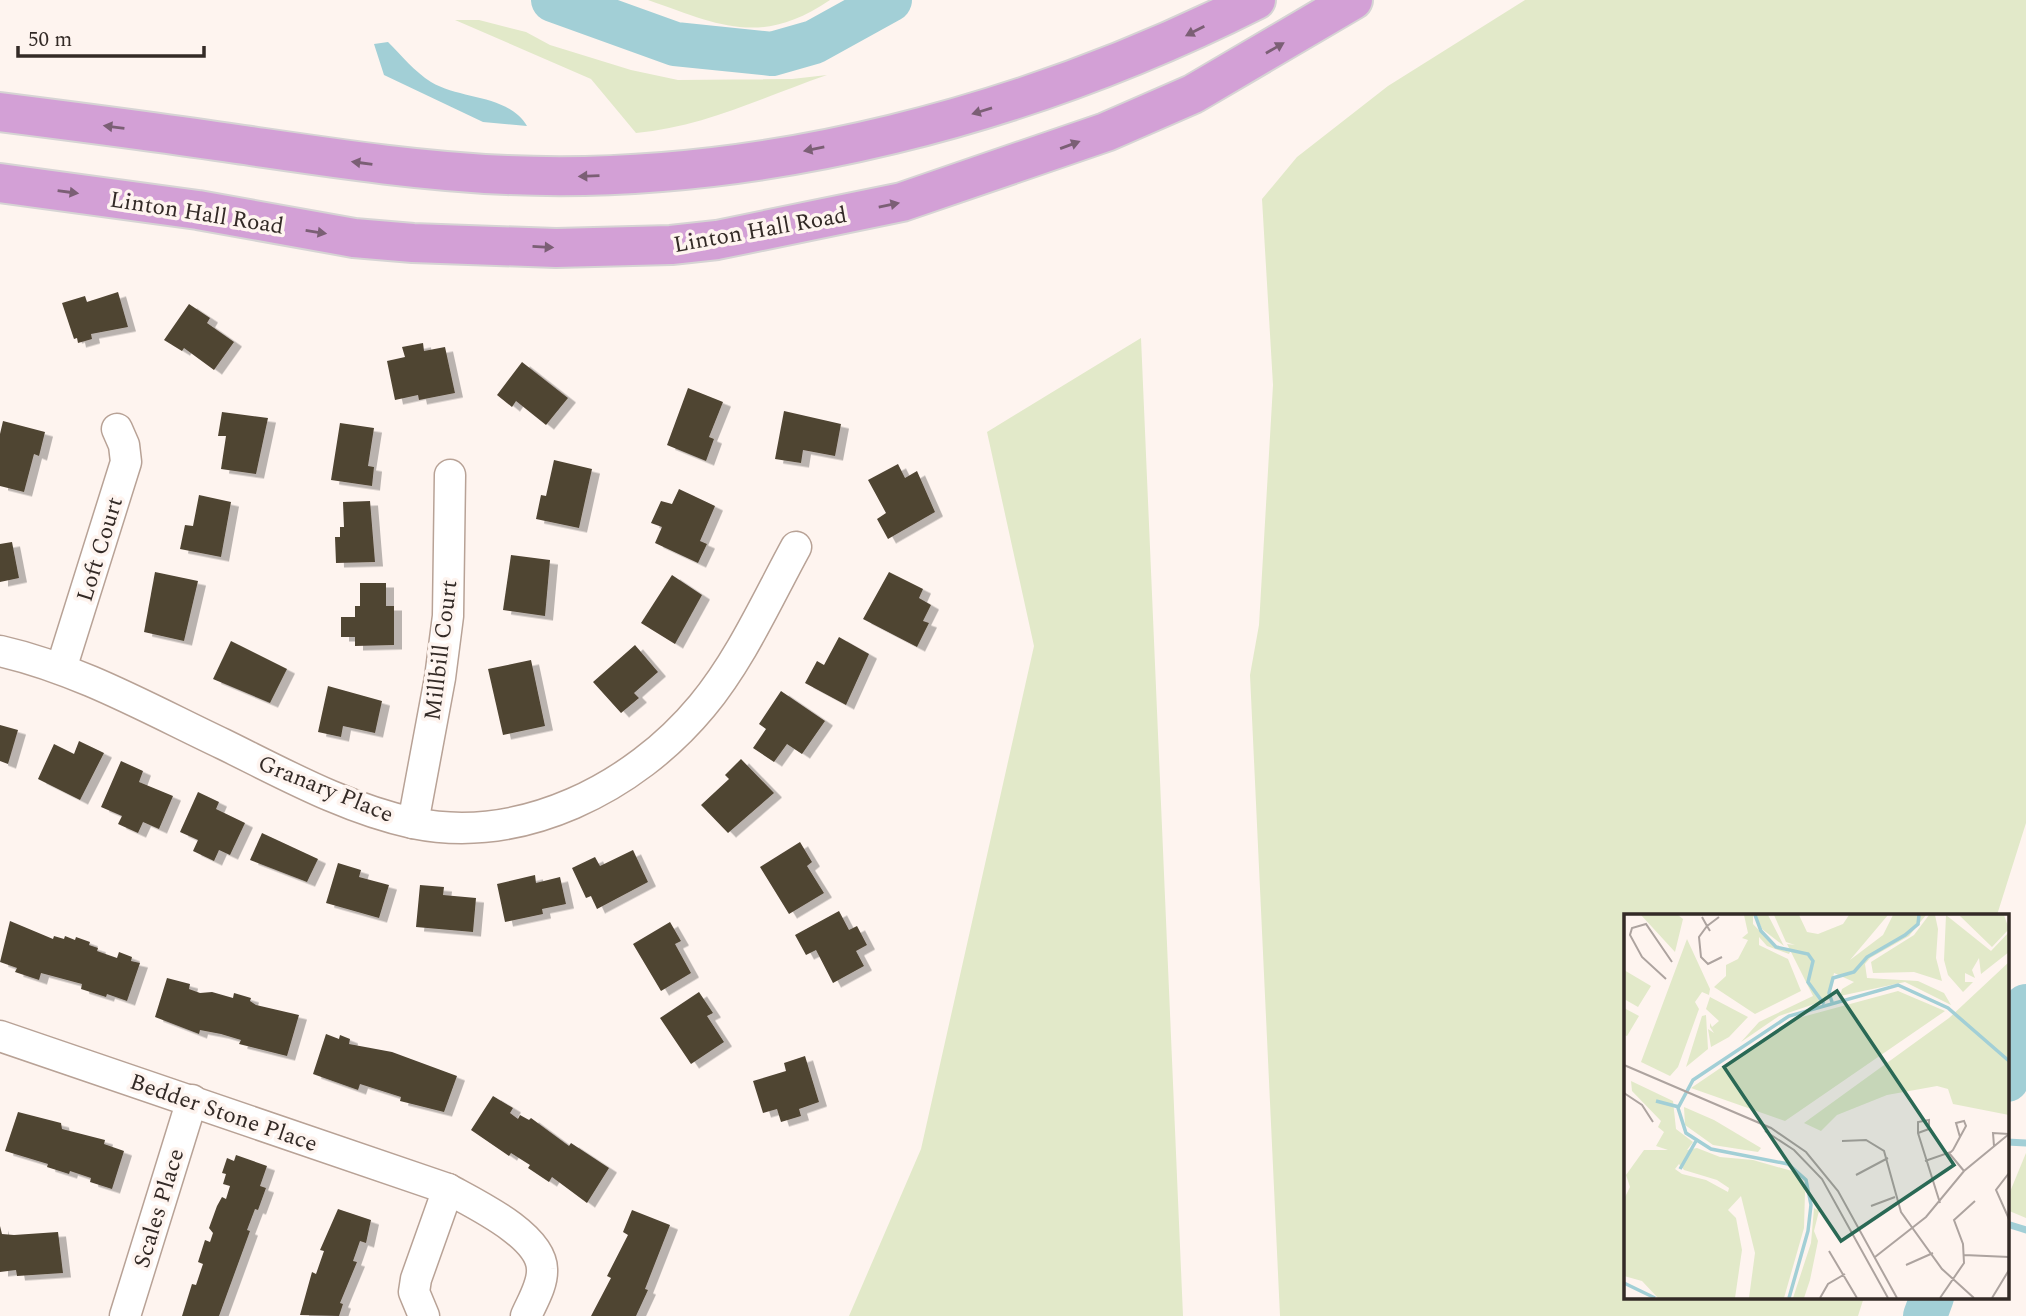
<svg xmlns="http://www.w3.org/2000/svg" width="2026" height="1316" font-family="Spectral,serif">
<defs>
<filter id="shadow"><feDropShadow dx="8" dy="4.5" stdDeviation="0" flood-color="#0004"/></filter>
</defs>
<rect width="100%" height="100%" fill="#fef4ef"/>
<g fill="#e2e9c9">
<path d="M648,0H830C761,47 719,25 648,0Z"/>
<path d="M1525,0H2026V823L1997,915H1625V1297H1864L1858,1316H1280L1250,675L1259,625L1273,385L1262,199L1297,157L1388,86Z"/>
<path d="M455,20H479L526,32L550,45L631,70L678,80L792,79L827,75C763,97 704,127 636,133L591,79Z"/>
<path d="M1141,338L1183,1316H849L921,1149L1034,646L987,432Z"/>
<path d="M2026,1153V1218L2007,1210V1199Z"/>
</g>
<path fill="#a2cfd6" d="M388,42C401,55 415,72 431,82C461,100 508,94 527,126L483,122L384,75L374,44Z"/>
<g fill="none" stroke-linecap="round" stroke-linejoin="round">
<g stroke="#a2cfd6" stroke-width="7">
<path d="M2007,1142L2026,1143"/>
<path d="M2007,1224L2026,1230"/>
</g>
<g stroke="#a2cfd6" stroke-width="44">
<path d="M553,0L675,44L772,54L814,42L890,0"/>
<path d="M2007,1080L2026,1006"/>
<path d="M1925,1316L1932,1297"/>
</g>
</g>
<g fill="#4f4433" filter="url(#shadow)">
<path d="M118,292L128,327L91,334L92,339L78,343L77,338L74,339L62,303L85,296L87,302Z"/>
<path d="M189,304L210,318L207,323L234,342L214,370L184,348L182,351L164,340Z"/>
<path d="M423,343L424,351L445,347L455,393L419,400L418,395L395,400L387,361L405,357L402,347Z"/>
<path d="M522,362L568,398L546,425L516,401L512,407L497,395Z"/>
<path d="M688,388L723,402L709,437L714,439L706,461L667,445Z"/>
<path d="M784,411L841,424L835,456L803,450L801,463L775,459Z"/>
<path d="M222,412L268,418L256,474L221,469L226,436H218Z"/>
<path d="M3,421L45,432L39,456L34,454L24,492L0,486V434Z"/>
<path d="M340,423L374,428L368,466L374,467L372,486L331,480Z"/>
<path d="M554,460L592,469L579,528L536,519L541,495L546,496Z"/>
<path d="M898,464L905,478L917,471L935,512L888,539L877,519L886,513L868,480Z"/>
<path d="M679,489L715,506L700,541L707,544L698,563L655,543L662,527L651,523L661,501L672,504Z"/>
<path d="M199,495L231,502L221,557L180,549L185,525L193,526Z"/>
<path d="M370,501L375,562L336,563L335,537H340V527H344L343,502Z"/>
<path d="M12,542L19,578L0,582V544Z"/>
<path d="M511,555L550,560L545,616L503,610Z"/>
<path d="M155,572L198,581L184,641L144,632Z"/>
<path d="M889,572L923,589L919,598L931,605L923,621L929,623L917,647L863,619Z"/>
<path d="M672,575L702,595L675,644L641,623Z"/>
<path d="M360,583H386V606H394V645L355,646V637H341V617H355V606H360Z"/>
<path d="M839,637L869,654L846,705L805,683L817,661L824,665Z"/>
<path d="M231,641L287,669L270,703L213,679Z"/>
<path d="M635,645L658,672L634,693L639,698L621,713L593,682Z"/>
<path d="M531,660L545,726L503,735L488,669Z"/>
<path d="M328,686L382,701L375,733L343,726L341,737L318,732Z"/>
<path d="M781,691L825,721L802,754L787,744L774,762L753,748L766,729L759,724Z"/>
<path d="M0,725L18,730L8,764L0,761Z"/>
<path d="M79,741L104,753L80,800L38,779L54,744L74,754Z"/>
<path d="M741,759L774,793L728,833L701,805L729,779L725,775Z"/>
<path d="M121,761L143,771L139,782L173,796L159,829L143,822L138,833L118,824L122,816L101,807Z"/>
<path d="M198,792L219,802L216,809L245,823L230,855L219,850L214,861L193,851L198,840L180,832Z"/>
<path d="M262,833L318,859L307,882L250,860Z"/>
<path d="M800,842L812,862L807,866L824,893L789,914L760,867Z"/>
<path d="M633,850L648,882L597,909L591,896L586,898L572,868L595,857L600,866Z"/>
<path d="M338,863L361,870L359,877L389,885L379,918L326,903Z"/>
<path d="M535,875L536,883L560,877L566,904L542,909L543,914L505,922L497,884Z"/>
<path d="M420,885L444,887L443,895L476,898L473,932L416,927Z"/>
<path d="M839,911L849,930L857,926L867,945L856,951L864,966L833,983L816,950L806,955L795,935Z"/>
<path d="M10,921L53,939L54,936L64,939L65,936L75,940L76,937L90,942L89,945L98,948L97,951L117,958L119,952L132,957L131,961L140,963L127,1001L107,994L106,997L81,989L82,984L41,973L39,980L15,972L17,968L0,962Z"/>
<path d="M670,922L681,941L675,944L691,973L661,991L633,944Z"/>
<path d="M167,978L190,984L189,989L200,993L212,992L233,998L234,993L251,998L250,1001L256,1005L299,1015L287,1056L239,1044L241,1040L221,1034L200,1030L199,1034L155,1017Z"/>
<path d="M699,992L713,1013L707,1016L724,1042L691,1064L660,1018Z"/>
<path d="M326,1034L339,1039L340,1035L350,1039L349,1044L392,1052L457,1076L444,1112L400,1101L401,1097L360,1084L358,1090L313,1074Z"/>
<path d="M805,1056L819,1102L799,1109L801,1116L781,1122L777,1109L763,1113L753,1081L786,1071L784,1063Z"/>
<path d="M493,1096L513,1108L510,1113L518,1119L520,1115L529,1120L531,1118L569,1146L571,1143L609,1168L587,1203L552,1177L549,1182L528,1168L530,1165L511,1153L509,1156L471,1130Z"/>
<path d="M18,1112L61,1123L62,1129L105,1140L104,1144L124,1151L112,1189L90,1182L91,1178L70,1171L69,1174L47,1167L48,1164L5,1151Z"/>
<path d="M236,1155L267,1166L260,1186L266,1188L258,1210L255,1209L247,1230L250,1231L219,1316H182L192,1284L196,1285L203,1264L198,1262L205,1240L210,1242L213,1233L209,1228L217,1206L222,1197L226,1199L230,1186L223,1184L226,1174L222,1173L227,1158L234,1161Z"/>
<path d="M338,1209L371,1220L366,1243L360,1241L353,1261L357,1262L340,1303L343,1304L339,1316L300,1315L312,1272L316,1274L324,1251L320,1250Z"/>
<path d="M632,1210L670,1225L645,1289L648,1290L636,1316H591L611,1278L607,1276L628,1235L623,1232Z"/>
<path d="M0,1226L2,1234L14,1235L58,1232L63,1273L17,1276L16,1270L0,1272Z"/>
</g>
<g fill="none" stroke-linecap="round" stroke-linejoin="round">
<g stroke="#b8a296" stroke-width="33">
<g id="street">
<path d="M0,651C79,669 151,710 223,744C284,774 347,809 413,823C522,845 634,788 702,706C741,659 767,600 796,547"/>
<path d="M61,669L126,462L124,445L117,429"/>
<path d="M413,823L440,678L448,616L450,475"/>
<path d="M0,1036L448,1189C475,1204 541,1235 542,1269C543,1285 532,1302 526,1316"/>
<path d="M125,1316L192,1100"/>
<path d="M424,1316L414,1292L416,1279L448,1189"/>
</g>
</g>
<g stroke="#d6d4d4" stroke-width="42">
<g id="primary">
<path d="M0,112C79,122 158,132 237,144C327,157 416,171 507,175C762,186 1030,114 1256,0"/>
<path d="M0,183L198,210L354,238L413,243L556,248L671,245L717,240L902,202L1106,132L1193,94L1353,0"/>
</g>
</g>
<use href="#street" stroke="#fff" stroke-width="30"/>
<use href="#primary" stroke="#d3a0d6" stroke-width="38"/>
</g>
<defs><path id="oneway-solid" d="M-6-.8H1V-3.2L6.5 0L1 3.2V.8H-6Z" transform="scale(1.75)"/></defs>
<g fill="#7b5f75">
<use href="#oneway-solid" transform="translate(1195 31) rotate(153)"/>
<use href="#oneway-solid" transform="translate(1275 48) rotate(-30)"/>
<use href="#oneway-solid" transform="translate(982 111) rotate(163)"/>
<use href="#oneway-solid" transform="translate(114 127) rotate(-173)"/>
<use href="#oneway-solid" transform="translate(1070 145) rotate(-20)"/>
<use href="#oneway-solid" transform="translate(814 149) rotate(169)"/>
<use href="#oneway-solid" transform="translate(362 163) rotate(-172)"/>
<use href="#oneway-solid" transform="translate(589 176) rotate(178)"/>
<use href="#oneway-solid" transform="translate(68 192) rotate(8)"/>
<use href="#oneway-solid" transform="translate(889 205) rotate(-12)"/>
<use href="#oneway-solid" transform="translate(316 232) rotate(9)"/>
<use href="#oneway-solid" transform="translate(543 247) rotate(3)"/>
</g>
<g text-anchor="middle" stroke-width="7" stroke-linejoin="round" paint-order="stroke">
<g font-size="23" fill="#332a26" stroke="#fef4ef">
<text transform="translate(197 212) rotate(9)" y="8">Linton Hall Road</text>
<text transform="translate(760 229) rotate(-10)" y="8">Linton Hall Road</text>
<text transform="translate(99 549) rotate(-73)" y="8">Loft Court</text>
<text transform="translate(440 650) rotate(-83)" y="8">Millbill Court</text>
<text transform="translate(326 788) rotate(22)" y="8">Granary Place</text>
<text transform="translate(224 1112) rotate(19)" y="8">Bedder Stone Place</text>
<text transform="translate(158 1208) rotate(-73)" y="8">Scales Place</text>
</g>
</g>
<g transform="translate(1624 914)">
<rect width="385" height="385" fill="#fef4ef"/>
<path d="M17,1H54L59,5L51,38ZM120,1H129V10L152,34L166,38L165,40L143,32L135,23V31L164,45L177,77L131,100L90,73L102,62V51L114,45L124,26L118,24L124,19ZM132,1H144L160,32L138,15ZM150,1H175L183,18L194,20L219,10L225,1H264L226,46L259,21L269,1H302L285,22L246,44L241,50L243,64L294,67L320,79L327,91L281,68L216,82L218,75L230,68L210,59L205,85L155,102L117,128L135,108L189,82L163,30L171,31L162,28ZM305,1H311L314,15L312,44L318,67L290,58L249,59L247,48L290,21ZM322,1L367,37L385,18V38L357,60L355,44L348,56L351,64L341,59V68H349L339,78L324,61L320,46ZM380,1L385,15L368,33L336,2ZM63,25L86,75L85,81L78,78L71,88L75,95L54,153L46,162L17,148ZM385,48V201L329,190L324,175L313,172L263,181L213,201L197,217L180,209L325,104ZM0,56L27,72L14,93L0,85ZM274,77L321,97L161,207L67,174L167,106ZM86,83L124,103L105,123L87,133L84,115L90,119L86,113V109L88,113L95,107L82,95ZM0,94L15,102L3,122L0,121ZM82,101L84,135L62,153L78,102ZM7,167L49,187L52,215L69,228L63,236L73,234L96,243L129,246L175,259L181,278L180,314L160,384H125L131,339L117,282L104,296L112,304L118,336L111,384H34L18,367L0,362V285L6,273L2,261L20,236H44L32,232L40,218L34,213L37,207L8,177ZM55,250L60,256L93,266L105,274L104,278L82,266L58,260L51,255ZM60,193L90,206L137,234L134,238L89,231L61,211ZM190,294L195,297L190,317L194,327L186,366L180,384H169L187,329Z" fill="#e2e9c9" fill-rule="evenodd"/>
<path fill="none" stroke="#a2cfd6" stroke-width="3.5" d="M131,1L137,17L152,33L184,40L189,47L184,68L200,90M208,88L205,79L209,64L230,58L243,43L281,21L294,10L295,1M32,187L55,193M56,255L72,227M0,369L31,384M165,384L184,317L187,291L182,266L164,250L87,235L62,219L54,194L69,166L165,102L274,71L324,94L385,147"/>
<path fill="none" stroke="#ada39f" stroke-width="2" d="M78,3L83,12L95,3M86,17L83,12L75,23L77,43L84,50L98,43M42,65L18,43L6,21L8,14L22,10L48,48M0,151L147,214L182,238L214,277L273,384M0,179L18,191L29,208M141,217L170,236L198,265L264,384M294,219L305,215V206L294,208V219L316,289M218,227L242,226L260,237L277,298L318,355L350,384M370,232L369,219L385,220M325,239L340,257M301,247L327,238L329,236L336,223L342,212L340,207L332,209L336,223M385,259L372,276L385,305M232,261L264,244M247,292L271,283M205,337L233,384M340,341L385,343M251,343L302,303L340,257L385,220M282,351L309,339M196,384L204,370L221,360M316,384L340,349L339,330L330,306L351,287M368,384L385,356"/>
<path fill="#2a6955" fill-opacity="0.15" stroke="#2a6955" stroke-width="3.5" d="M213,77L330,251L217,327L100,153Z"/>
<rect width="385" height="385" fill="none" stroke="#332a26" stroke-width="3.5"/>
</g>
<path d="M18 46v10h186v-10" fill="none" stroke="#332a26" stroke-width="3.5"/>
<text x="28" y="46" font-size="21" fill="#332a26" stroke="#fef4ef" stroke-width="5" paint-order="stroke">50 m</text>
</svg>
